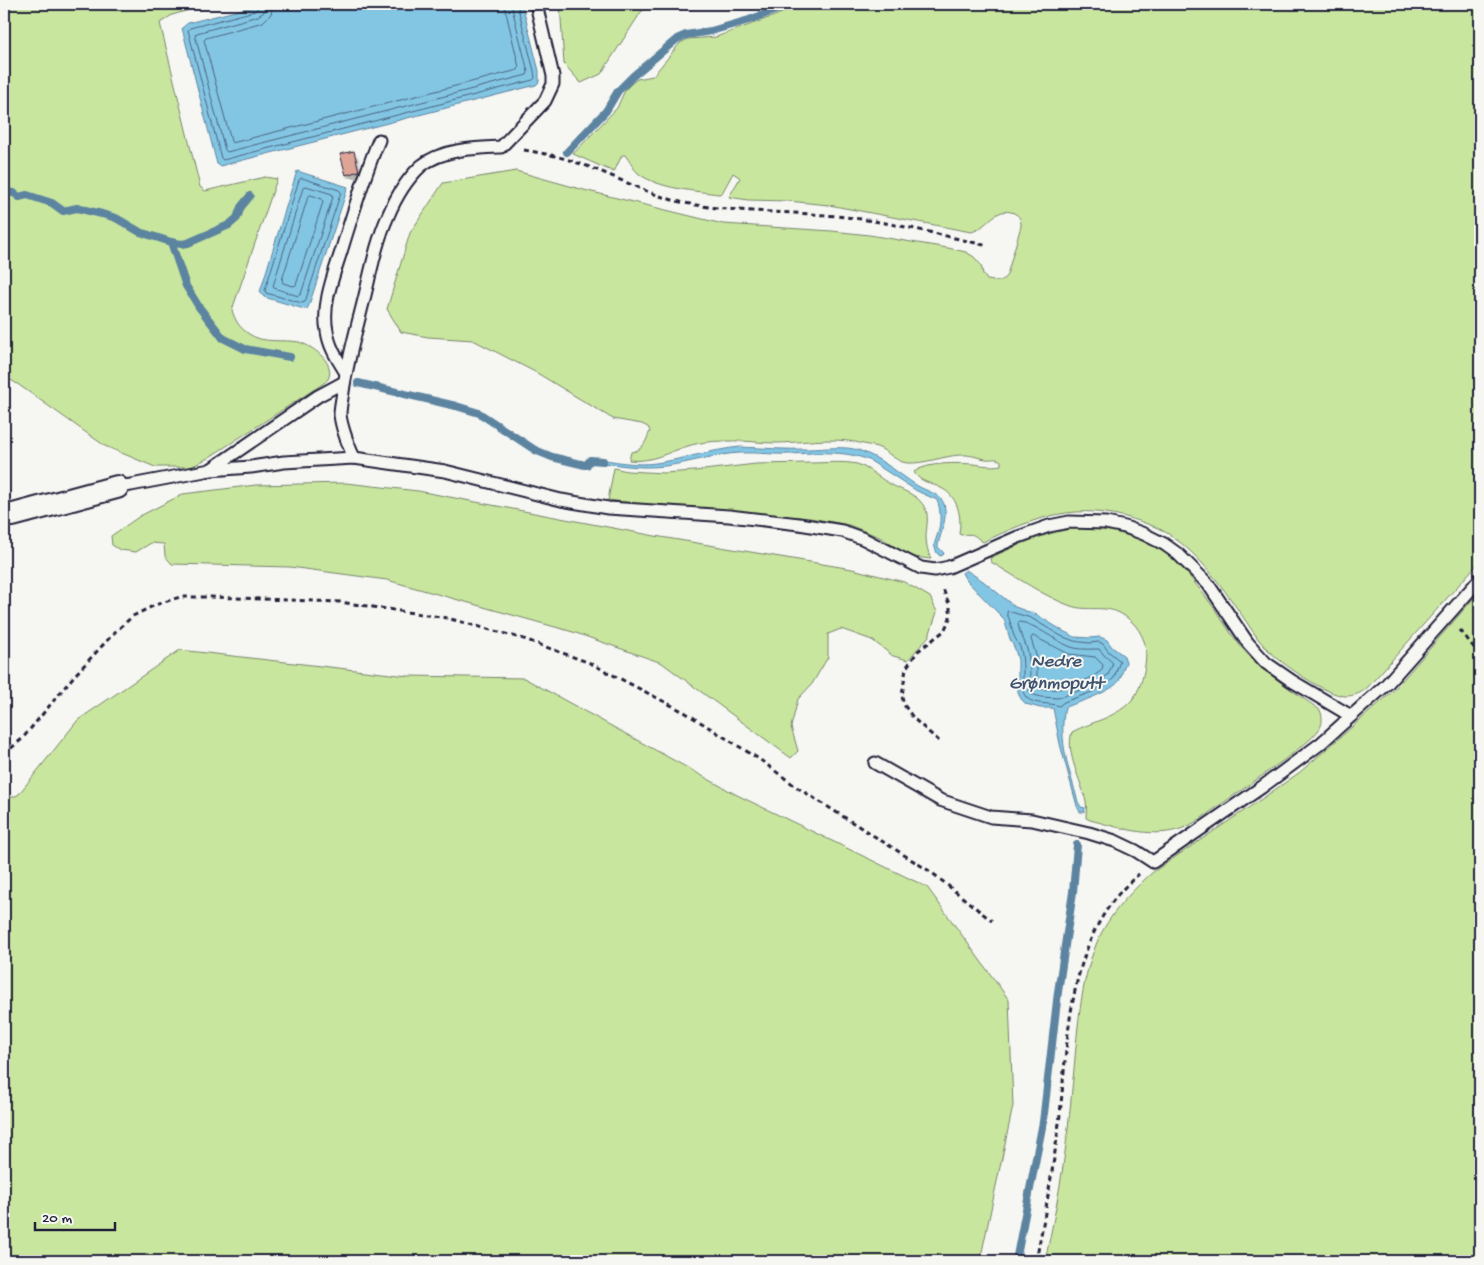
<svg xmlns="http://www.w3.org/2000/svg" width="1484" height="1265" font-family="'Gochi Hand',sans-serif">
<defs>
<filter id="shadow"><feDropShadow dx="3" dy="5.5" stdDeviation="1" flood-color="#0004"/></filter>
</defs>
<rect width="100%" height="100%" fill="#f6f6f2"/>
<filter id="ink" filterUnits="userSpaceOnUse"><feTurbulence type="fractalNoise" baseFrequency=".02" numOctaves="2"/><feDisplacementMap in="SourceGraphic" scale="10" xChannelSelector="R" yChannelSelector="G"/><feConvolveMatrix kernelMatrix="1 2 1 2 8 2 1 2 1" color-interpolation-filters="sRGB"/></filter>
<g filter="url(#ink)">
<g fill="#c9e69e" stroke="#76846c">
<path d="M4,4H210L172,15L160,23L200,187L205,191L265,177L277,179L232,310C235,321 240,328 249,334C263,344 283,339 299,342C312,346 334,361 329,377C328,380 326,381 324,383L208,458L191,467H155L105,446L19,385L4,376Z"/>
<path d="M560,4H650L641,12L601,74L581,83L564,64Z"/>
<path d="M803,4H1480V561L1367,688C1361,693 1354,696 1346,696C1327,696 1279,662 1266,648C1256,638 1249,625 1241,614C1221,585 1200,555 1170,535C1160,528 1148,524 1136,520C1078,501 1035,517 983,542C973,535 975,533 961,535L959,534C962,516 958,496 941,488C932,483 919,482 914,472C927,462 958,463 973,464C982,465 991,467 1001,465V461C995,457 993,460 986,459C978,458 970,454 960,455C943,456 925,464 907,463C896,462 888,451 877,447C870,445 862,444 855,442C828,437 801,443 775,443C760,443 744,440 729,441C716,441 700,442 688,446C668,452 651,463 629,460L631,452C643,451 646,441 650,431L648,427L642,424L613,419L537,373L473,340L428,337L401,332L387,309L410,233L443,183L516,171L584,190L723,224L832,231L869,235L948,248L966,252L974,257L981,265L983,274L987,280C996,281 1001,284 1007,275L1021,226C1021,220 1020,216 1014,213C995,205 987,229 971,232L829,205L788,201L748,200L729,197L740,178L739,177L733,173L722,193L719,194C695,191 660,189 639,174C633,169 630,161 625,155H622L614,172L573,154L617,108L625,90L632,83L637,79L653,76L680,43L688,39L716,37L777,15Z"/>
<path d="M811,463C825,463 842,461 857,464C869,468 879,478 890,484C899,489 909,492 917,498C921,502 924,505 926,510C929,519 926,528 926,537C926,545 928,552 931,559L914,557L901,551L882,538L849,525L810,518L693,510L608,500L614,468L627,471L664,473L695,471L756,464Z"/>
<path d="M346,483L418,491L655,536L852,569L904,582L930,597L937,612L929,636L908,660L893,656L872,640L841,629L828,634V657L812,684L798,699L791,727L798,751L791,758L662,663L573,632L387,580L290,567L172,564L165,556L164,544L151,543L136,552L120,550L112,545L111,536L140,516L183,494L256,485Z"/>
<path d="M1082,527C1108,530 1136,535 1159,549C1176,558 1190,577 1202,592C1217,610 1227,630 1242,648C1261,671 1295,692 1320,710C1323,717 1323,725 1318,731C1311,740 1300,747 1292,754C1269,771 1246,787 1223,803C1209,812 1194,826 1177,830C1149,838 1117,827 1090,820L1086,818C1086,813 1087,807 1086,802C1082,781 1065,754 1072,732C1091,722 1118,717 1132,700C1143,687 1149,656 1144,641C1140,630 1133,621 1123,615C1107,604 1088,612 1071,606C1045,597 1015,576 991,562L990,558C1020,544 1049,531 1082,527Z"/>
<path d="M1480,591V1261H1045C1050,1238 1055,1214 1059,1191C1065,1157 1069,1123 1072,1089C1077,1044 1078,992 1094,950C1105,919 1128,894 1153,872L1266,796L1300,772L1328,748L1392,692Z"/>
<path d="M180,650L408,676L524,678L737,795L927,887L1009,1000L1013,1106L980,1261H4V800L18,795L78,720Z"/>
</g>
<g fill="#83c6e4" stroke="#5c84a0">
<path d="M263,4H522L539,71V82L536,85L220,166L217,164L182,28L188,23Z"/>
<path d="M297,171L348,187L309,305L307,309H304L264,297L260,292Z"/>
<path d="M740,447C763,448 786,450 808,449C825,449 845,445 861,451C882,459 898,473 916,485C925,491 940,493 944,504C948,518 941,531 938,545V547L944,553L943,555L940,556L937,553L934,545C935,541 937,537 938,533C941,523 941,509 937,500L917,491L869,460C844,450 816,453 790,454C773,455 757,452 740,453C715,454 690,463 665,466C640,469 617,465 593,461V458C614,461 635,466 656,463C684,459 711,450 740,447Z"/>
<path d="M966,570L983,581L1015,607L1037,615L1063,631L1075,637L1090,638L1100,637L1107,640L1112,647L1124,656L1126,662C1123,668 1122,675 1119,681C1111,692 1078,703 1065,707C1058,742 1069,768 1078,802L1081,807L1085,808L1084,812H1080L1077,806L1060,744L1053,708H1040L1026,704L1021,699L1018,692V660L1015,649L1010,639L1004,619L966,580L962,573Z"/>
</g>
<g fill="none" stroke-linecap="round" stroke-linejoin="round">
<g stroke="#49647f" stroke-width="1">
<path d="M259,4L258,8L255,11L190,28L188,30L221,158L223,160L533,80L535,78L534,71L517,4"/>
<path d="M266,4L264,12L258,16L197,33L195,35L225,150L227,152L527,75L528,72L511,4"/>
<path d="M273,4L271,14L263,22L206,38L204,40L231,141L232,143L518,70L519,67L504,4"/>
<path d="M302,178L339,190L341,192L305,302L302,303L266,293L265,290L299,180Z"/>
<path d="M306,186L332,194L333,197L301,294L298,296L274,288L273,286L303,188Z"/>
<path d="M311,195L322,199L323,202L296,285L293,286L283,283L282,280L308,197Z"/>
<path d="M1008,611L1031,618L1061,636L1074,641L1089,643L1099,642L1103,644L1108,651L1120,661L1114,678L1107,684L1092,692L1064,702L1059,706C1050,702 1034,706 1026,697C1021,692 1023,681 1023,674C1023,665 1023,655 1020,647C1018,643 1016,640 1014,636C1011,628 1011,621 1007,614Z"/>
<path d="M1020,622C1034,623 1055,641 1071,647C1080,650 1090,649 1099,649L1104,655L1113,663L1108,675L1089,687L1058,698L1041,697L1031,694L1029,690C1030,675 1031,660 1026,646C1024,639 1019,633 1018,624Z"/>
<path d="M1033,636L1069,654L1095,657L1103,665L1102,670C1088,682 1056,694 1038,688L1037,686V658L1031,639Z"/>
</g>
<g stroke="#5c84a0" stroke-width="8">
<path d="M567,152L606,111L618,91L633,76L677,39L686,35L711,31L749,20L792,4"/>
<path d="M4,192L14,193L19,197L27,195L52,203L63,211L77,208L102,214L116,218L140,232L171,242L181,244L188,243L229,225L237,218L241,207L250,196"/>
<path d="M171,242L186,286L199,307L223,338L245,349L290,357"/>
<path d="M358,383L456,406L479,413L535,450L552,457L585,465H587L590,460L603,461"/>
<path d="M1016,1261L1043,1122L1058,992L1073,892L1077,845"/>
</g>
</g>
<path fill="#dea597" stroke="#22223b" filter="url(#shadow)" d="M354,151L359,171L346,175L340,154Z"/>
<g fill="none" stroke-linecap="round" stroke-linejoin="round">
<g stroke="#22223b" stroke-width="15">
<g id="service">
<path d="M346,373C338,360 329,347 327,331C321,302 336,270 344,242C355,207 365,173 379,140"/>
<path d="M354,458C348,444 342,430 340,415C340,407 342,399 343,392C347,363 355,335 362,307C370,277 375,245 388,216C396,197 406,180 421,166C442,149 475,148 501,147L545,101L553,84V76L536,4"/>
<path d="M210,470L318,396L344,382"/>
<path d="M117,487L131,485L210,470L251,467L284,462L354,458L445,471L561,500L608,508L729,516L799,524L842,531L864,539L921,568L935,570L949,567L1018,537L1049,526L1069,522L1106,523L1125,527L1144,534L1164,544L1178,554L1208,584L1248,643L1266,663L1292,681L1351,716"/>
<path d="M875,763L940,800L991,817L1032,820L1089,833L1115,841L1136,851L1153,862L1262,787L1320,744L1386,685L1480,579"/>
</g>
</g>
<g stroke="#22223b" stroke-width="26">
<path id="minor" d="M4,515H13L117,487"/>
</g>
<g stroke="#22223b" stroke-width="3" stroke-dasharray="5 4" stroke-linecap="butt">
<path d="M524,150C541,153 559,156 575,162C613,174 646,195 685,203C735,213 785,211 836,216C887,221 938,234 988,246"/>
<path d="M1460,630L1480,655"/>
<path d="M939,741L914,719L904,705L902,696L906,668L918,651L944,631L950,618V606L942,587"/>
<path d="M4,754L22,739L74,676L115,632L133,616L155,605L180,597H211L340,602L447,618L524,639L590,663L686,713L759,759L798,788L931,872L992,921"/>
<path d="M1036,1261C1045,1215 1053,1169 1059,1123C1069,1037 1066,934 1139,874"/>
</g>
<use href="#service" stroke="#f6f6f2" stroke-width="11"/>
<use href="#minor" stroke="#f6f6f2" stroke-width="22"/>
</g>
</g>
<g text-anchor="middle" stroke-width="4" stroke-linejoin="round" paint-order="stroke">
<g font-size="19" font-style="italic" fill="#3f536e" stroke="#f6f6f2">
<text x="1056" y="666">Nedre<tspan x="1056" dy="22">Grønmoputt</tspan></text>
</g>
</g>
<rect width="1484" height="1265" fill="none" stroke="#f6f6f2" stroke-width="20"/>
<rect x="10" y="10" width="1464" height="1245" fill="none" stroke="#22223b" stroke-width="2" filter="url(#ink)"/>
<path d="M35 1222v8h80v-8" fill="none" stroke="#22223b" stroke-width="2.5"/>
<text x="42" y="1222" font-size="15" fill="#22223b" stroke="#f6f6f2" stroke-width="4" paint-order="stroke">20 m</text>
</svg>
